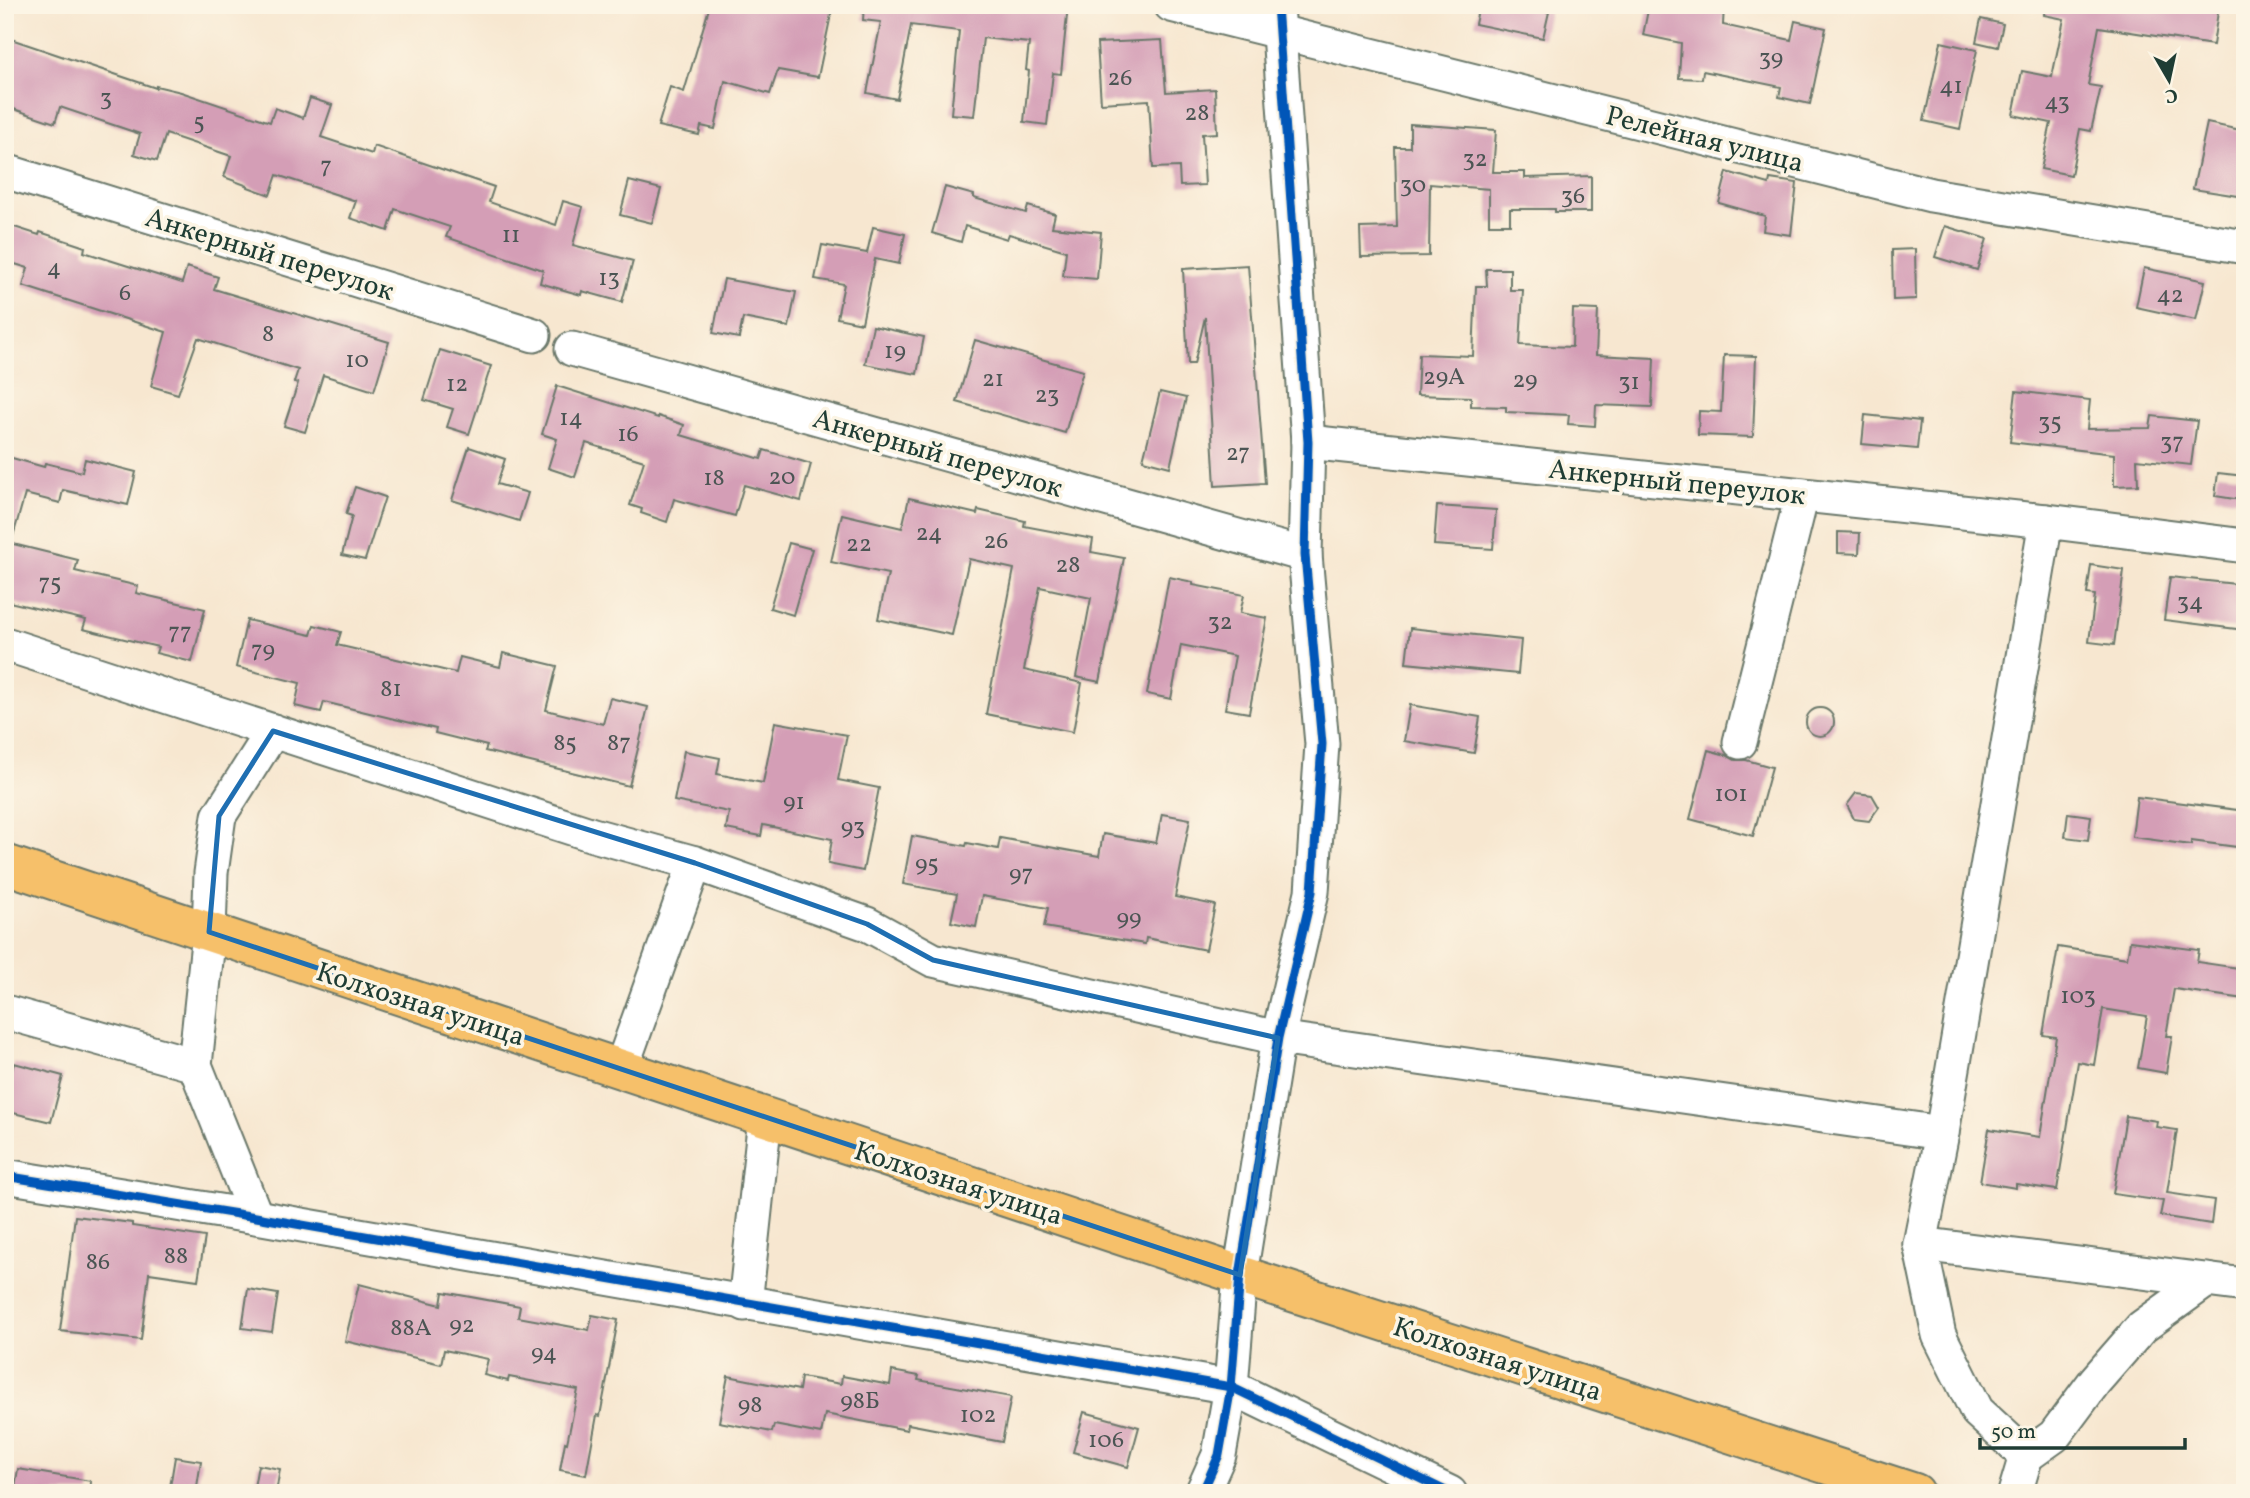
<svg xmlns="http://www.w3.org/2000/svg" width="2250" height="1498" font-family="Vollkorn,serif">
<rect width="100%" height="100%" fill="#fcf5e5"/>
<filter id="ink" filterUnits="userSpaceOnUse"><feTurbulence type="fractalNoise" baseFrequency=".0143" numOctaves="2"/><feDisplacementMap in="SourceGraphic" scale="14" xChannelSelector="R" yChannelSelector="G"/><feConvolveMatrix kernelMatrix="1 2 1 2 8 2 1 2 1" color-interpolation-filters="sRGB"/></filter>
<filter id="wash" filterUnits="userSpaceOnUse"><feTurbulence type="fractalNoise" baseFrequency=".00686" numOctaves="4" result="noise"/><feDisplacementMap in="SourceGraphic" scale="28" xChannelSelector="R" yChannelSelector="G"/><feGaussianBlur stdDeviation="1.57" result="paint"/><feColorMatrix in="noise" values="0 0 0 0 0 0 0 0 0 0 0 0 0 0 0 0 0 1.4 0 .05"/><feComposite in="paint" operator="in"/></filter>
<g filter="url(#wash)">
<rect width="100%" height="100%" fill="#f7e7d0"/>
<g id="blocks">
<g fill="#d49eb6">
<path d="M710,5H833L818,77L778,70L770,94L725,81L715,129L701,126L699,135L658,126L670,87L684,92Z"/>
<path d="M864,5H1068L1061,74L1053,73L1047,125L1024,122L1029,71L1026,70L1029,43L983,38L974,116L951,114L959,31L911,25L897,99L867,93L881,22L863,20Z"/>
<path d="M1479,5H1531V9L1549,12L1543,38L1475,24Z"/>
<path d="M1649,5H1724L1723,25L1791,40L1795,21L1826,28L1810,104L1779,97L1781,87L1703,71L1702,79L1679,78L1681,43L1643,35Z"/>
<path d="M2045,5H2219L2213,45L2099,27L2088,85L2101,87L2091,131L2080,129L2071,175L2041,169L2051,123L2013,115L2022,71L2052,77L2064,19L2044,15Z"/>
<path d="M1981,19L2003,24L1998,47L1976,42Z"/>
<path d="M5,37L156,88V86L181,92L270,122L275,108L303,118L310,98L332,105L321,137L372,154L374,146L494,187L489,202L556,225L563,201L583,207L573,245L633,261L622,302L582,291L581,295L540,283L543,270L446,237L450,227L395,209L388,231L350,218L356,201L277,175L270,195L248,187V186L224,177L231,156L166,134L157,161L134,154L140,134L60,107L55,123L5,106Z"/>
<path d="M1162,40L1166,92L1215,89L1217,133L1202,134L1205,185L1180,186L1179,167L1153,168L1149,100L1101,103L1097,43Z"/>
<path d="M1941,42L1977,50L1960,129L1924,121Z"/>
<path d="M2207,123L2245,131V197L2193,189Z"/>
<path d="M1410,124L1496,130L1493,172H1525V178L1591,176V212H1555V209H1510V224H1489V189L1430,184L1429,256L1361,257L1360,228L1397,227L1395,147H1410Z"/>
<path d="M1727,172L1769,184L1770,179L1797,183L1791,235L1763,231L1765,216L1719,203Z"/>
<path d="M629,181L661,189L652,223L620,215Z"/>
<path d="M945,187L974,195V198L1026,213L1028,206L1055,214L1052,227L1101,232L1097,279L1063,276L1066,251L1009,234L1007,239L965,226L961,242L932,233Z"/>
<path d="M5,224L39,235L40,232L85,247L84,252L182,283L187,267L218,277L214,289L389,342L374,391L323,375L305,432L284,426L298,383L294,382L298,370L198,338L178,394L151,386L166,332L23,286L28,268L5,261Z"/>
<path d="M1945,226L1987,239L1977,270L1935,257Z"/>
<path d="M873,227L905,234L899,264L875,259L862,323L837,318L844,284L815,279L822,245L867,253Z"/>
<path d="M1915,249L1916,299L1893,300L1892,250Z"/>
<path d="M1248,265L1265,483L1215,486L1205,317L1194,364H1188L1183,269Z"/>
<path d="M2144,268L2205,281L2196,320L2136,307Z"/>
<path d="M1486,269H1510V290H1523L1520,345L1572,347L1573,309L1598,310L1596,355L1654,358L1652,407L1596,405L1595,426L1568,424L1569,415L1506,412V407L1471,406V397L1417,395L1419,354L1473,356L1476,286H1487Z"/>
<path d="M724,279L796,292L789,327L743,318L739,338L713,333Z"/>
<path d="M873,326L924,337L917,374L865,364Z"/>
<path d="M975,340L1083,371L1065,433L957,402Z"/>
<path d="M440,350L491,366L469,434L447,427L453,409L424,400Z"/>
<path d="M1724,355L1756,356L1753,437L1698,435L1699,411L1721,412Z"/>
<path d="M557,386L658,418V416L684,425L681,435L761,459L764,450L811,464L801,501L744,485L735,516L674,499L667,522L641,513L642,509L630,505L644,461L586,443L575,477L548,468L557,439L542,434Z"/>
<path d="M2016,391L2090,400L2087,429L2150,428L2152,416L2197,421L2191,465L2137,459L2138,485L2114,486V454L2010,442Z"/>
<path d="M1160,392L1186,398L1170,467L1143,460Z"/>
<path d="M1865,415L1920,421L1917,449L1862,444Z"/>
<path d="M469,447L505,459L497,484L528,493L519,521L452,500Z"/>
<path d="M5,456L44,467L45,463L82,472L85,459L136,472L128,505L63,490L60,503L25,494L12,540L5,539Z"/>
<path d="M2218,473L2244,476L2241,500L2215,496Z"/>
<path d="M355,487L385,497L365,560L342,555L352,516L346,514Z"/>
<path d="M909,498L977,514L978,510L1025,521L1024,526L1093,539L1091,552L1124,558L1100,682L1076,677L1091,598L1040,587L1024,670L1082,683L1073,732L986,714L1014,569L969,559L952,635L878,619L888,574L831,562L842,514L902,528Z"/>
<path d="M1437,506L1496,510L1493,549L1434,545Z"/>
<path d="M1838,532L1860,533L1859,554L1838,553Z"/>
<path d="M5,542L78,560L75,571L138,586L136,593L205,609L192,662L156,653L158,647L83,629L86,620L5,601Z"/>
<path d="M789,543L812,549L793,615L770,608Z"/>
<path d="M2091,565L2124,570L2114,645L2089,642L2095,595L2087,594Z"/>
<path d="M1169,577L1193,582V585L1244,595L1240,613L1267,618L1249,713L1225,709L1235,656L1181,645L1171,699L1147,694Z"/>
<path d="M2170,577L2245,585V630L2164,620Z"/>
<path d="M247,620L311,635L314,625L341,632L337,645L456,673L460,657L500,667L503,653L557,666L546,710L603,724L610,698L648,707L629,786L485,751L487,746L435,733L436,729L324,702L321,712L295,706L300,683L236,667Z"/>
<path d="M1410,628L1521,640L1518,674L1406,663Z"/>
<path d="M1410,705L1480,717L1474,753L1404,741Z"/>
<circle cx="1820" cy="722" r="14"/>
<path d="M775,722L847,735L838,780L879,788L863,871L828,864L832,839L763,825L761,836L726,829L729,812L674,801L684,751L720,758L717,774L763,783Z"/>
<path d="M1708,750L1726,755L1735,760H1746L1772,767L1753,836L1690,819Z"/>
<path d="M1856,793L1872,795L1879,807L1869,821L1854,819L1847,805Z"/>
<path d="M2137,797L2245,811V848L2191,841V845L2132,837Z"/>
<path d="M2068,813L2091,816L2088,840L2065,837Z"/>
<path d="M1162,814L1190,819L1175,897L1215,905L1206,950L1146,938L1145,944L1044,927L1048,908L982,896L976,927L951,922L957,894L903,884L912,836L966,846L967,843L998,849L1000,838L1099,856L1103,834L1156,843Z"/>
<path d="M2130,941L2199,950L2197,962L2245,969V999L2174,989L2166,1036H2172L2166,1073L2138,1068L2147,1016L2103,1009L2094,1065L2078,1062L2057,1190L2016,1184V1188L1980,1182L1989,1129L2040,1137L2056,1037L2043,1035L2058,947L2127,958Z"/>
<path d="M14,1063L63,1076L51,1122L5,1111V1098Z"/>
<path d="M2126,1116L2157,1121L2156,1127L2177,1130L2167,1193L2214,1200L2211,1224L2160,1216L2163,1201L2113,1194Z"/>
<path d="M75,1216L132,1223V1226L205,1237L198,1280L149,1273L141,1340L60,1331Z"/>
<path d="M359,1284L441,1305L443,1292L520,1306L518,1317L589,1330L592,1315L618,1320L600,1416L597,1415L586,1475L560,1470L565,1442L567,1443L578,1390L509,1377L508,1381L484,1375L488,1359L444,1350L441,1364L345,1341Z"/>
<path d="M248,1289L278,1294L272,1332L242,1328Z"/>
<path d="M892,1371L919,1376L918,1380L1011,1397L1002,1442L908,1424L907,1430L825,1414L821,1434L774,1425L772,1432L719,1422L728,1376L799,1390L801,1377L841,1384L842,1376L890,1385Z"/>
<path d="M1084,1412L1139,1427L1128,1467L1073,1452Z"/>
<path d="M175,1457L201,1461L196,1493H169Z"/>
<path d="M258,1465L280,1469L276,1493H253Z"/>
<path d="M18,1469L91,1481L90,1493H14Z"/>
</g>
</g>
</g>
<g filter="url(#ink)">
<use href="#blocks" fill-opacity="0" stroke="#6b786b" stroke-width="2"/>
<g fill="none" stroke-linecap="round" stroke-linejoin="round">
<g stroke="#6b786b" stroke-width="37">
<g id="minor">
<path d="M1171,5L1931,195L2245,247"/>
<path d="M5,171L534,335"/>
<path d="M572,349L1305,555"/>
<path d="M1308,442L2046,521L2245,546"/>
<path d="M2046,521L1942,1133L1920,1244L2245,1285"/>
<path d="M5,644L593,835L695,863L867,924L933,960L1278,1038L1942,1133"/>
<path d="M1740,742L1802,495"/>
<path d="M5,1012L195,1065"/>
<path d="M621,1069L695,863"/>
<path d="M5,1176L256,1217L1231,1387L1450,1493"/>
<path d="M256,1217L195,1065L209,932L211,873L219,816L273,731"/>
<path d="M1920,1244L1939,1335L1977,1411L2026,1456L2015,1493"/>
<path d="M745,1304L765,1117"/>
<path d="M2026,1456L2054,1436L2095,1381L2142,1327L2207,1280"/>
<path d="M1202,1493L1219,1455L1231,1387L1240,1275L1278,1038L1312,892L1322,744L1305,555L1308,442L1277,5"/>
</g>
</g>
<g stroke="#6b786b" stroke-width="42">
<path id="major" d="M5,864L1240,1275L1915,1493"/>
</g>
<use href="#minor" stroke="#fff" stroke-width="33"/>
<use href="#major" stroke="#f6c06b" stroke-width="38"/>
<g stroke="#fcf5e5" stroke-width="13">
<g id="cycleway">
<path d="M5,1176L256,1217L1231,1387L1450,1493"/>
<path d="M1202,1493L1219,1455L1231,1387L1240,1275L1278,1038L1312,892L1322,744L1305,555L1308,442L1277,5"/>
</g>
</g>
<use href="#cycleway" stroke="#0057b8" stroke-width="9"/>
</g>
</g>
<path fill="none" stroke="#1f6fb2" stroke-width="5" stroke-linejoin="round" d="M273,731L695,863L867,924L933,960L1278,1038L1240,1275L209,932L219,816Z"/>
<g text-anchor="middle" stroke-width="7" stroke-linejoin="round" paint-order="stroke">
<g font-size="24" fill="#4c5554">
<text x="1771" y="65">39</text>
<text x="1120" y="85">26</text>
<text x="1951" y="93">41</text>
<text x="106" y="105">3</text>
<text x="2057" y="109">43</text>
<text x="1197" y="120">28</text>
<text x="199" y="129">5</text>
<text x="1475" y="166">32</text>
<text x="326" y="173">7</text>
<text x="1413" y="192">30</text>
<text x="1573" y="203">36</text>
<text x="511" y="242">11</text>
<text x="54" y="275">4</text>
<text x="609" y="285">13</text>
<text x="125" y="300">6</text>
<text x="2170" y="302">42</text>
<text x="268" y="341">8</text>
<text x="895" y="358">19</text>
<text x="357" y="367">10</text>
<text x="1444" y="384">29А</text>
<text x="993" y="386">21</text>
<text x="1525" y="387">29</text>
<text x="1629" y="389">31</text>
<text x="457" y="391">12</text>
<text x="1047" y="402">23</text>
<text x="571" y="425">14</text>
<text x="2050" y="429">35</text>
<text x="628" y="441">16</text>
<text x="2172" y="449">37</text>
<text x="1238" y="460">27</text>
<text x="782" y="484">20</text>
<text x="714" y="485">18</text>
<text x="929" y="540">24</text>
<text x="996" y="548">26</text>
<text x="859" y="551">22</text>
<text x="1068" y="572">28</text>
<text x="50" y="590">75</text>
<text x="2190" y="609">34</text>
<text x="1220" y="629">32</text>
<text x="180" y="639">77</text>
<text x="263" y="657">79</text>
<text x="391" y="696">81</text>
<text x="565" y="750">85</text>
<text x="619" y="750">87</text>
<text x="1731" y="801">101</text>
<text x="794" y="809">91</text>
<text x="853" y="834">93</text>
<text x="927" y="871">95</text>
<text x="1021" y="881">97</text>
<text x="1129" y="925">99</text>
<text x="2078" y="1003">103</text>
<text x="176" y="1263">88</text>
<text x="98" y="1269">86</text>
<text x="462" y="1332">92</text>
<text x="411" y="1335">88А</text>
<text x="544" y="1360">94</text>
<text x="860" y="1408">98Б</text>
<text x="750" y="1412">98</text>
<text x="978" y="1422">102</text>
<text x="1106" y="1447">106</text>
</g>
<g font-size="28" fill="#1f3d34" stroke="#fcf5e5">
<text transform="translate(1705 138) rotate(14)" y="10">Релейная улица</text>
<text transform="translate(270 253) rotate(17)" y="10">Анкерный переулок</text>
<text transform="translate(938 452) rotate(16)" y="10">Анкерный переулок</text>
<text transform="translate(1677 481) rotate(6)" y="10">Анкерный переулок</text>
<text transform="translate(421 1003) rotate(18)" y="10">Колхозная улица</text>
<text transform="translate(959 1182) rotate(18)" y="10">Колхозная улица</text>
<text transform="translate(1498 1358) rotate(18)" y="10">Колхозная улица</text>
</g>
</g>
<rect width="2250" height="1498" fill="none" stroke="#fcf5e5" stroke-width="28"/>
<g transform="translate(2169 80) rotate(171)" stroke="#fcf5e5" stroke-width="5" paint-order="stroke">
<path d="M0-5L12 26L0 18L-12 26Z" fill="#1f3d34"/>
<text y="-10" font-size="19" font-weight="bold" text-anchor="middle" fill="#1f3d34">С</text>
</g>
<path d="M1980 1438v10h205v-10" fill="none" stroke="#1f3d34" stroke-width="3.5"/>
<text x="1991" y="1438" font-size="21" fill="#1f3d34" stroke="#fcf5e5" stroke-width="5" paint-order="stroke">50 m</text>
</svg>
